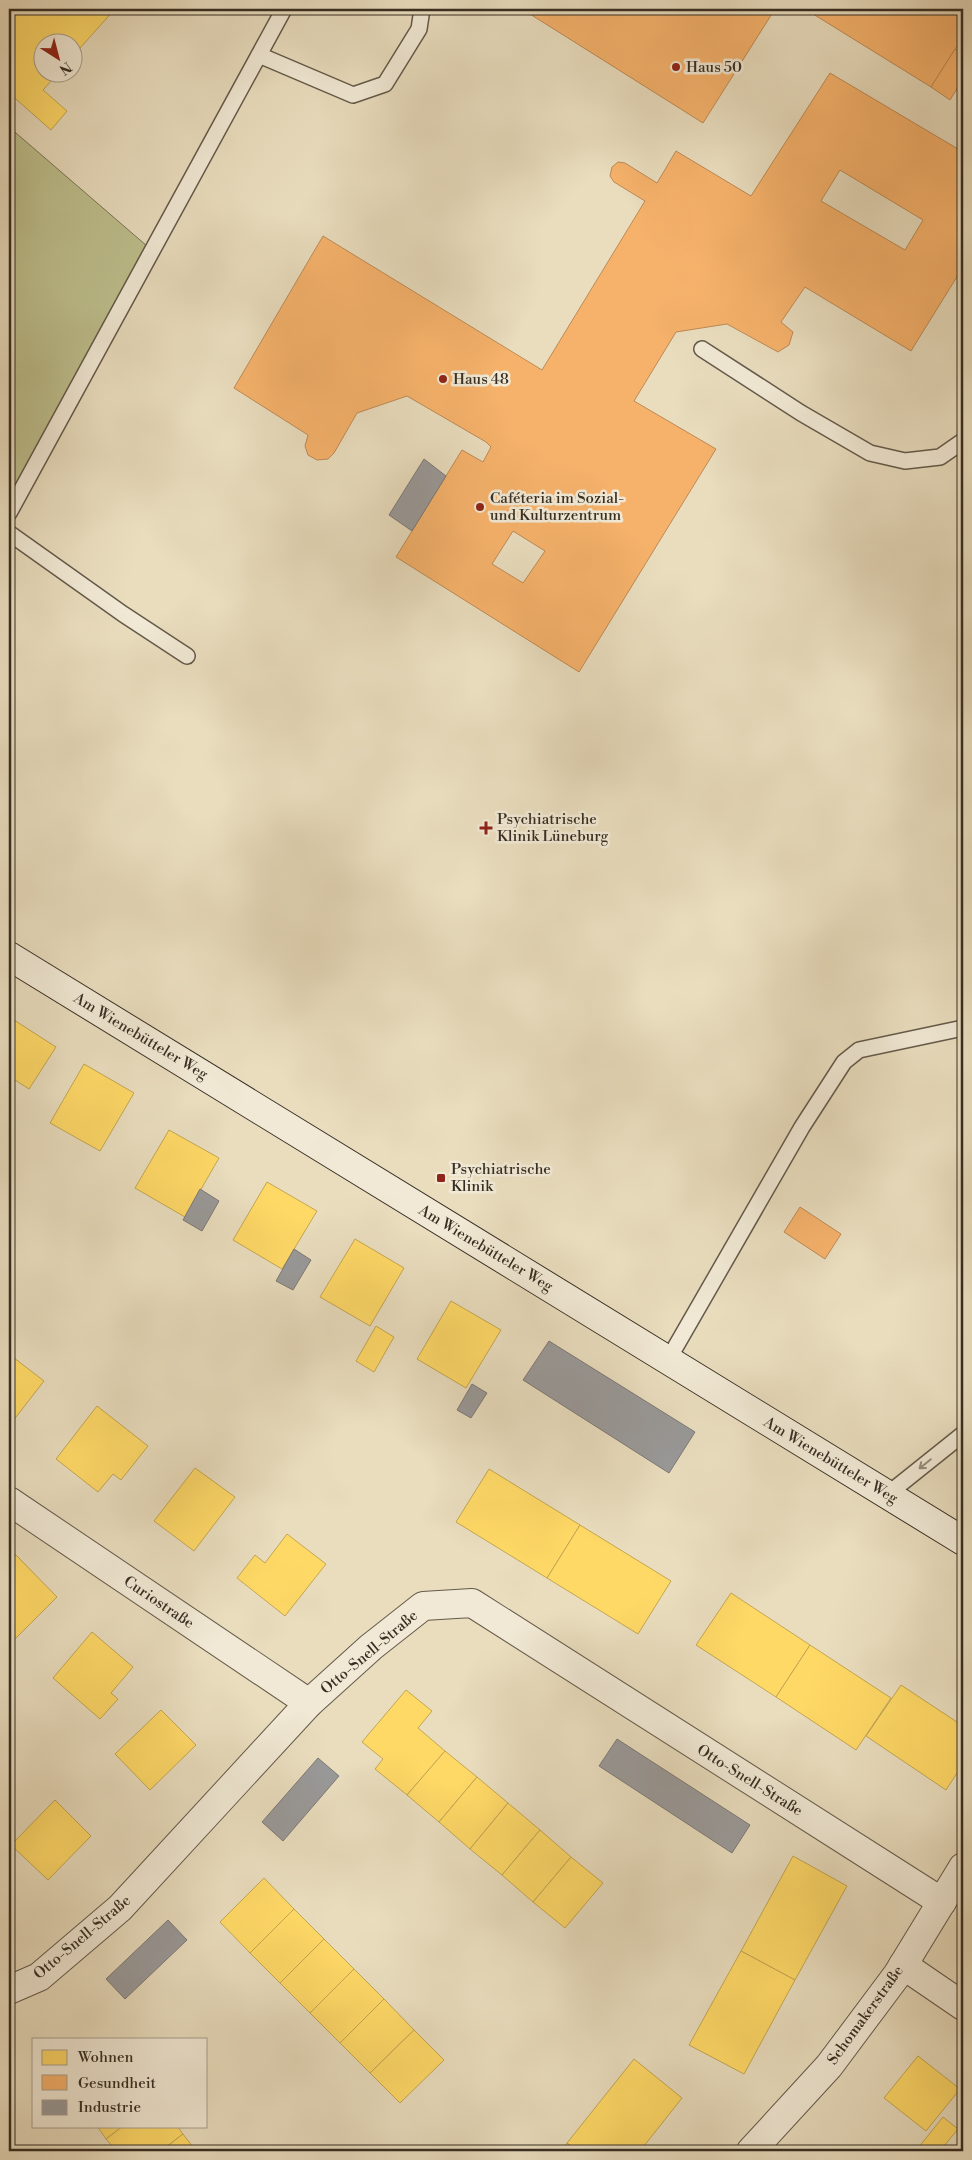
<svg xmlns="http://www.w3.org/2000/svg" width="972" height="2160" font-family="'Libre Bodoni',serif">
<rect width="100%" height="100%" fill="#e9ddbe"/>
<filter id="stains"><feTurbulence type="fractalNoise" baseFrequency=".004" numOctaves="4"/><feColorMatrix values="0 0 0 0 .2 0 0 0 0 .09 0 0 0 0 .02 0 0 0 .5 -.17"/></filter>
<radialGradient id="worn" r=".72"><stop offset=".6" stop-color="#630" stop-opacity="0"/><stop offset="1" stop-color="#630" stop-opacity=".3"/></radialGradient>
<path fill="#bdbf8d" stroke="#7a7658" d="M9,127L147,246L9,501Z"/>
<g fill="#ffd966" stroke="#c3a652">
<path d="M13,9H115L72,57V42H42V72H59L43,90L67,111L51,130L9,93V14Z"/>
<path d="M14,1020L56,1047L29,1089L9,1076V1028Z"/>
<path d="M84,1064L134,1093L100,1151L50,1123Z"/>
<path d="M169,1130L219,1158L185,1217L135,1188Z"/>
<path d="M267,1182L317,1211L282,1269L233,1240Z"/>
<path d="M355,1239L404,1268L370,1326L320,1297Z"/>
<path d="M451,1301L501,1330L466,1388L417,1359Z"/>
<path d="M376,1326L394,1337L374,1372L356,1361Z"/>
<path d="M9,1354L44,1381L9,1426Z"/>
<path d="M97,1406L148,1446L121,1480L113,1474L98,1492L56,1459Z"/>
<path d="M195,1468L235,1497L194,1551L154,1521Z"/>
<path d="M489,1469L580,1525L547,1578L456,1522Z"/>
<path d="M580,1525L671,1581L638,1634L547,1578Z"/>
<path d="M287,1534L326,1564L285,1616L237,1578L255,1555L265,1563Z"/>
<path d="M14,1553L57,1597L9,1645V1559Z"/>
<path d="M731,1593L810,1645L776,1697L696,1645Z"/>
<path d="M92,1632L133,1667L111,1693L118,1699L100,1719L53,1678Z"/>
<path d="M810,1645L891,1698L856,1750L776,1697Z"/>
<path d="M901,1685L963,1726V1764L946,1790L866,1736Z"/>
<path d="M406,1690L432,1711L418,1728L445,1751L407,1795L375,1769L383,1759L362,1742Z"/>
<path d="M161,1710L196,1745L150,1790L115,1754Z"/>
<path d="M445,1751L477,1777L439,1822L407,1795Z"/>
<path d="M477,1777L508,1803L470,1849L439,1822Z"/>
<path d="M55,1800L91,1836L48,1880L11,1845Z"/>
<path d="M508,1803L540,1830L502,1875L470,1849Z"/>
<path d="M540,1830L571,1857L533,1902L502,1875Z"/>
<path d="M793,1856L847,1886L795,1980L741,1951Z"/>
<path d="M571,1857L603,1883L565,1928L533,1902Z"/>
<path d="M264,1878L294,1909L250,1953L220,1922Z"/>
<path d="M294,1909L324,1939L280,1983L250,1953Z"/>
<path d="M324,1939L354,1969L310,2013L280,1983Z"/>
<path d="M741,1951L795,1980L744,2074L689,2045Z"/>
<path d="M354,1969L384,1999L340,2043L310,2013Z"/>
<path d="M384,1999L414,2030L370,2073L340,2043Z"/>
<path d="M414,2030L444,2060L400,2103L370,2073Z"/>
<path d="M918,2056L960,2089L926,2131L884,2098Z"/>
<path d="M634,2059L682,2098L640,2151H577L567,2143Z"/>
<path d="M943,2117L958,2129L940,2151H923L918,2148Z"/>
<path d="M97,2126H123L106,2139Z"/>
<path d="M123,2126H177L183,2134L161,2151H116L106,2139Z"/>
<path d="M183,2134L196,2151H161Z"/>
<path d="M567,2143L577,2151H561Z"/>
</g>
<g fill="#f6b26b" stroke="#bd8a55" fill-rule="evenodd">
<path d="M522,9H664L668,11L669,9H775L703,123Z"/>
<path d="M805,9H963V37L931,87Z"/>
<path d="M955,49L963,54V79L950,100L931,87Z"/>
<path d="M830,73L963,152V267L911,351L805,287L781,322L793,332L789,345L778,352L727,324L676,332L634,401L716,449L579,672L396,557L462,450L483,462L491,447L486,442L407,396L357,413L334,453L328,459L317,460L308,455L305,446L308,435L234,388L323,236L542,370L645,201L614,182L610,176L612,167L618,162L625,163L657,183L676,151L751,196ZM840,170L923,220L905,250L821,201ZM513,531L545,551L523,583L492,564Z"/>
<path d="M800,1207L841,1234L825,1259L784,1232Z"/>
</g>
<g fill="#999" stroke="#7c7976">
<path d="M424,459L446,476L412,531L389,515Z"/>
<path d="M200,1189L219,1201L202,1231L183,1220Z"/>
<path d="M294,1249L311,1260L293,1290L276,1281Z"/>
<path d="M549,1341L695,1432L669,1473L523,1380Z"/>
<path d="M472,1384L487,1393L471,1418L457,1410Z"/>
<path d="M617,1739L750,1825L732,1853L599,1766Z"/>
<path d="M318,1758L339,1776L283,1841L262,1822Z"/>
<path d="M168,1920L187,1940L125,1999L106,1979Z"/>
</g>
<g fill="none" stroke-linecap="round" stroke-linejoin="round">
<g stroke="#645a4a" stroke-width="18">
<g id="lane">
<path d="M259,55L353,95L385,84L419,29L422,9"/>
<path d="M702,349L801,413L870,453L905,461L940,457L963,441"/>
<path d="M9,513L284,9"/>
<path d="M9,533L123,614L187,656"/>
<path d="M668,1360L802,1127L844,1062L859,1050L963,1028"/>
<path d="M888,1494L963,1434"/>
</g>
</g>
<g stroke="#645a4a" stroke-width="30">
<g id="street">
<path d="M9,1501L309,1703"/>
<path d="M903,1965L963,2006"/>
<path d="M9,1990L39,1977L120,1908L309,1703L371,1647L423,1606L472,1603L942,1902"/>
<path d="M751,2151L829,2066L897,1975L963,1867"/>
</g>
</g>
<g stroke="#372e23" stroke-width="30">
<path id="secondary" d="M9,956L963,1541"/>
</g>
<use href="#lane" stroke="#f1e9d5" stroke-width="15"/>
<use href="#street" stroke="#f1e9d5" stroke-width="28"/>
<use href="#secondary" stroke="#f1e9d5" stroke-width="28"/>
</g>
<defs><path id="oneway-shaft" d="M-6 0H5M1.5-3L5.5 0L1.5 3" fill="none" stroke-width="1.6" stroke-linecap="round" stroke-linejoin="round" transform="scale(1.25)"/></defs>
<use stroke="#948c7c" href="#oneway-shaft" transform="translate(925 1464) rotate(141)"/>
<g fill="#8f2418" stroke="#f1e9d5" stroke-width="2">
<circle cx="676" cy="67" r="5"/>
<circle cx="443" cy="379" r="5"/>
<circle cx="480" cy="507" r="5"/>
<path d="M483.5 820.5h5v5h5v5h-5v5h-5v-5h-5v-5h5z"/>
<rect x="436" y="1173" width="10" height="10" rx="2.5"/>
</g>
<g text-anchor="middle" stroke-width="5" stroke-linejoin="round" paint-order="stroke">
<g font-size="15" fill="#372e23" stroke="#f1e9d5" text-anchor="start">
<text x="686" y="72">Haus 50</text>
<text x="453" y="384">Haus 48</text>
<text x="490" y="503">Caféteria im Sozial-<tspan x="490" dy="17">und Kulturzentrum</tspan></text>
<text x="497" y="824">Psychiatrische<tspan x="497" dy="17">Klinik Lüneburg</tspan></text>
<text x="451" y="1174">Psychiatrische<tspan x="451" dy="17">Klinik</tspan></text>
</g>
<g font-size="15" fill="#372e23" stroke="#f1e9d5">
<text transform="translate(141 1036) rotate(31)" y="5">Am Wienebütteler Weg</text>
<text transform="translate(486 1248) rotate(31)" y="5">Am Wienebütteler Weg</text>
<text transform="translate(831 1460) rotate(31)" y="5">Am Wienebütteler Weg</text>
<text transform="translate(159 1602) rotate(34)" y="5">Curiostraße</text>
<text transform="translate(369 1652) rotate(-40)" y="5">Otto-Snell-Straße</text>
<text transform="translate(750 1780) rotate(32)" y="5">Otto-Snell-Straße</text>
<text transform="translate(82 1937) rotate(-40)" y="5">Otto-Snell-Straße</text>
<text transform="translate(865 2015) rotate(-54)" y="5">Schomakerstraße</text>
</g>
</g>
<rect width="972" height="2160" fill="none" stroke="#e9ddbe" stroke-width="30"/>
<rect x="10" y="10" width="952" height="2140" fill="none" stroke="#372e23" stroke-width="2.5"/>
<rect x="15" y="15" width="942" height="2130" fill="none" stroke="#372e23"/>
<rect x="32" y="2038" width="175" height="90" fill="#f1e9d5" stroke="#a79e8e"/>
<rect x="42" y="2050" width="25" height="15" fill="#ffd966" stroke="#a79e8e"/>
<text x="78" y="2062" font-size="15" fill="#372e23">Wohnen</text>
<rect x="42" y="2075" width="25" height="15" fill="#f6b26b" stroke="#a79e8e"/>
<text x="78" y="2088" font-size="15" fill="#372e23">Gesundheit</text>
<rect x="42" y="2100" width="25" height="15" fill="#999999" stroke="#a79e8e"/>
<text x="78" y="2112" font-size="15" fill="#372e23">Industrie</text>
<g transform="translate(58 58) rotate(144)"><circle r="24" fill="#f1e9d5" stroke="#a79e8e"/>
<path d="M0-4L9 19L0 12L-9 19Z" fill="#8f2418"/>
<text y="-8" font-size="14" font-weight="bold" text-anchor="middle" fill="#372e23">N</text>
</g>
<rect width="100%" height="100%" filter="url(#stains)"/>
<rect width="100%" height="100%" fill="url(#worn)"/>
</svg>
